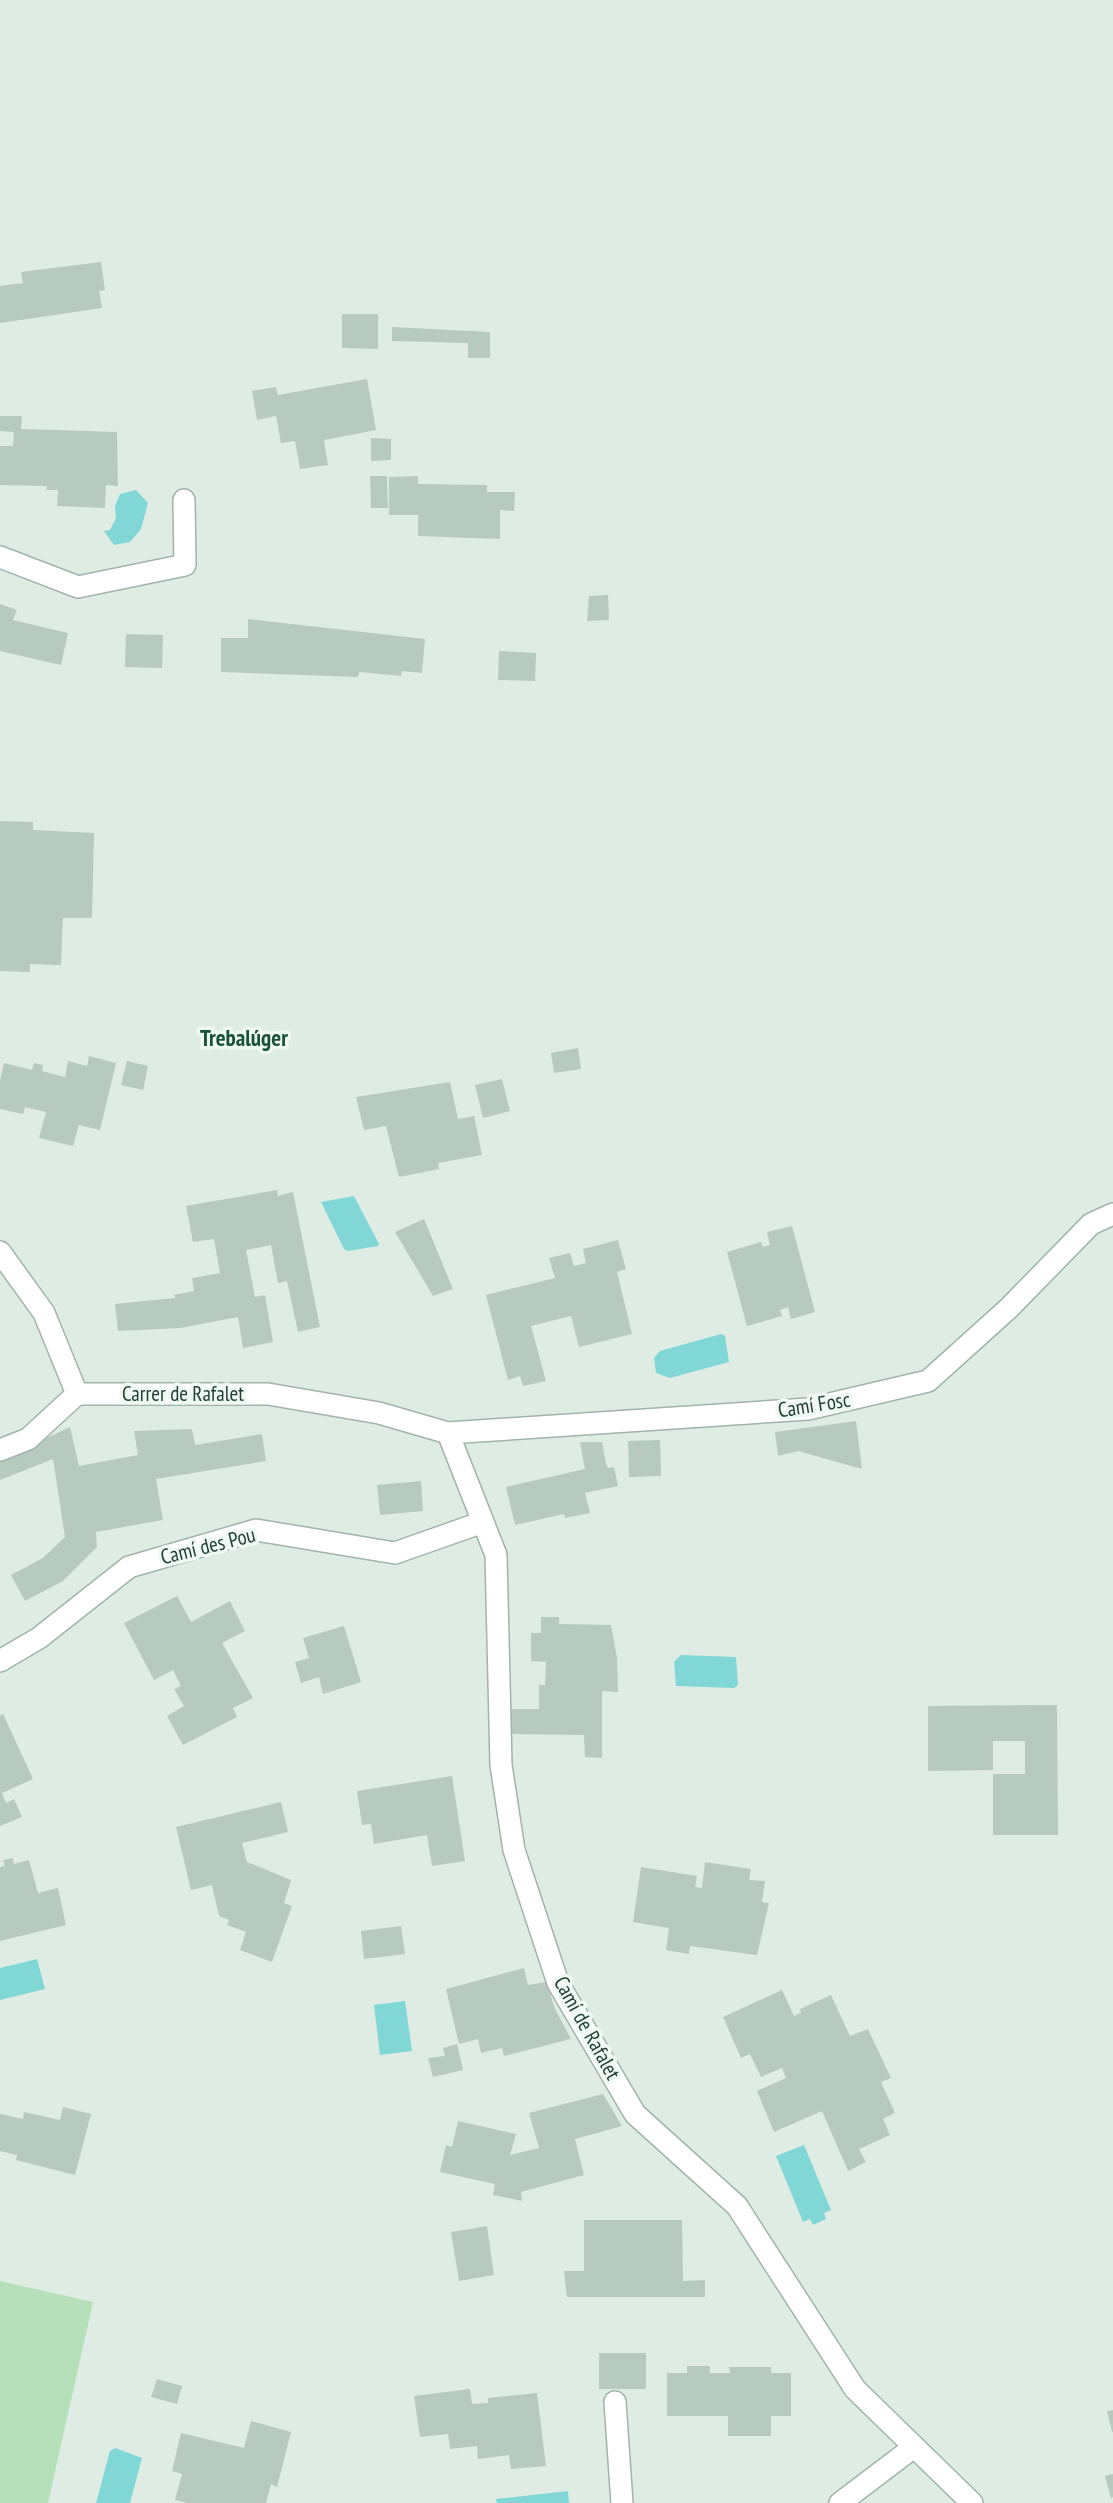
<svg xmlns="http://www.w3.org/2000/svg" width="1113" height="2503" font-family="'PT Sans Narrow',sans-serif">
<rect width="100%" height="100%" fill="#dfece4"/>
<path fill="#b5e0ba" d="M0,2281L93,2302L48,2503H0Z"/>
<g fill="#81d7d6">
<path d="M136,490L148,503L141,529L130,542L114,545L104,531L110,530L116,518L115,506L120,494Z"/>
<path d="M354,1196L379,1244L378,1246L348,1251L344,1249L321,1202Z"/>
<path d="M721,1334L725,1336L729,1362L670,1378L656,1373L654,1358L660,1351Z"/>
<path d="M681,1655L736,1657L738,1685L734,1688L676,1686L674,1662Z"/>
<path d="M37,1959L45,1989L0,2000V1968Z"/>
<path d="M405,2001L412,2051L380,2055L374,2005Z"/>
<path d="M804,2145L831,2210L824,2213L826,2219L813,2225L810,2219L803,2222L776,2156Z"/>
<path d="M115,2448L142,2458L130,2503H96L110,2451Z"/>
<path d="M568,2491L569,2503H497L496,2499Z"/>
</g>
<g fill="#b7cabf">
<path d="M101,262L105,290L99,291L102,308L0,323V286L23,283L21,272Z"/>
<path d="M342,314H378V349L342,348Z"/>
<path d="M392,327L490,332V358H468V343L392,341Z"/>
<path d="M367,379L376,430L324,440L328,465L300,469L295,441L281,443L276,416L257,420L252,391L276,387L278,395Z"/>
<path d="M0,416H22L21,429L117,432L118,486L106,485L105,508L57,506L58,490H46L47,486L0,485V446H13L14,432L0,431Z"/>
<path d="M371,438L391,439V460L371,461Z"/>
<path d="M370,476H387L388,508H371Z"/>
<path d="M418,476V484L487,485V492H515L514,511L500,510V539L418,536V515H389V477Z"/>
<path d="M608,595L609,620L587,621L589,596Z"/>
<path d="M0,604L17,610L13,620L68,633L61,665L0,651Z"/>
<path d="M248,619L425,639L422,673L402,671L401,676L359,672L358,677L221,672V638H248Z"/>
<path d="M126,634L163,635L162,668L125,667Z"/>
<path d="M499,651L536,653L535,681L498,680Z"/>
<path d="M0,821L33,822V830L94,833L92,918H63L61,965L30,964V972L0,971Z"/>
<path d="M578,1048L581,1069L554,1073L551,1053Z"/>
<path d="M89,1056L116,1063L100,1130L79,1125L73,1146L39,1138L46,1112L25,1107L23,1114L0,1109V1081L4,1063L32,1070L34,1063L43,1065L42,1071L65,1077L68,1061L87,1066Z"/>
<path d="M127,1061L148,1066L143,1090L121,1085Z"/>
<path d="M502,1079L510,1111L483,1118L475,1085Z"/>
<path d="M450,1082L458,1119L474,1116L482,1155L438,1163L439,1169L399,1177L386,1126L364,1130L356,1097Z"/>
<path d="M277,1190L278,1196L293,1192L320,1327L298,1332L287,1281L278,1283L271,1245L246,1250L255,1297L265,1295L273,1342L243,1348L238,1317L180,1328L118,1331L115,1304L175,1298L174,1295L194,1291L192,1278L220,1273L214,1239L193,1242L186,1206Z"/>
<path d="M424,1219L453,1289L433,1296L395,1232Z"/>
<path d="M792,1226L815,1312L791,1319L788,1307L780,1310L782,1316L747,1326L727,1252L761,1242L763,1247L770,1245L767,1232Z"/>
<path d="M618,1240L626,1269L617,1272L632,1334L579,1347L571,1316L531,1326L546,1381L523,1386L520,1376L508,1380L486,1295L555,1278L549,1258L570,1253L574,1266L586,1263L583,1249Z"/>
<path d="M856,1421L862,1469L798,1451L778,1456L775,1432Z"/>
<path d="M70,1427L79,1466L138,1455L134,1431L192,1429L195,1445L262,1434L266,1461L156,1479L163,1520L96,1532L97,1547L63,1581L25,1601L11,1575L43,1558L65,1537L53,1459L0,1480V1460Z"/>
<path d="M660,1440L661,1476L629,1477L628,1441Z"/>
<path d="M580,1442H602L606,1464L608,1468L614,1467L618,1486L585,1493L590,1513L565,1518L564,1514L515,1525L506,1487L585,1469Z"/>
<path d="M421,1481L423,1511L380,1515L377,1485Z"/>
<path d="M177,1596L191,1622L230,1601L245,1631L222,1643L253,1698L233,1708L237,1717L183,1745L167,1716L184,1706L174,1689L181,1686L173,1670L154,1680L124,1623Z"/>
<path d="M541,1617H559V1624L611,1625L617,1658L618,1692L602,1691V1758L585,1757L584,1735L509,1734L512,1709H539V1685H545L546,1662L531,1661V1633H541Z"/>
<path d="M344,1626L361,1682L323,1694L319,1677L301,1683L295,1662L309,1658L303,1638Z"/>
<path d="M1057,1705L1058,1835H993V1774H1025V1741H993V1770L928,1771V1706Z"/>
<path d="M3,1714L33,1779L2,1793L6,1803L14,1799L22,1817L0,1826V1716Z"/>
<path d="M452,1776L465,1861L432,1866L427,1835L374,1844L371,1824L362,1825L357,1791Z"/>
<path d="M281,1802L288,1832L242,1843L247,1862L291,1880L284,1903L292,1906L272,1962L240,1950L246,1932L227,1925L229,1920L219,1916L212,1885L191,1890L176,1827Z"/>
<path d="M13,1858L14,1864L29,1860L38,1893L58,1888L66,1925L0,1941V1867L5,1866L3,1860Z"/>
<path d="M705,1862L751,1869L749,1880L765,1881L762,1902L769,1903L757,1955L690,1946L689,1954L666,1950L669,1928L633,1922L641,1867L697,1876L695,1887L702,1888Z"/>
<path d="M401,1926L405,1954L364,1959L361,1931Z"/>
<path d="M524,1968L528,1985L546,1982L555,2009L571,2039L504,2056L502,2048L481,2053L478,2039L459,2044L446,1989Z"/>
<path d="M782,1990L794,2016L801,2013L800,2009L831,1995L850,2036L868,2029L891,2078L881,2082L895,2113L883,2119L890,2135L859,2149L866,2162L848,2171L822,2111L774,2132L757,2091L786,2078L782,2068L761,2077L750,2054L741,2058L723,2017Z"/>
<path d="M457,2044L463,2070L433,2077L428,2058L445,2056L443,2048Z"/>
<path d="M603,2094L622,2126L575,2139L584,2175L521,2192L522,2201L493,2195L495,2184L440,2172L446,2145L452,2147L458,2121L516,2134L510,2155L539,2148L529,2113Z"/>
<path d="M63,2107L91,2114L75,2175L16,2160L17,2155L0,2151V2114L23,2119L24,2112L60,2120Z"/>
<path d="M584,2220H682L683,2281L705,2280V2297H567L564,2271H584Z"/>
<path d="M487,2226L494,2275L459,2281L451,2232Z"/>
<rect x="599" y="2353" width="47" height="36"/>
<path d="M687,2366H710V2373H730L729,2367H771V2373H791V2416H771V2436H728V2416H667V2373H687Z"/>
<path d="M157,2379L182,2386L177,2404L151,2397Z"/>
<path d="M470,2389L472,2404L488,2403V2398L537,2393L546,2466L511,2469L509,2455L478,2459L477,2446L450,2449L448,2434L420,2437L414,2396Z"/>
<path d="M1113,2410V2432H1112L1107,2411Z"/>
<path d="M251,2421L291,2432L277,2487L271,2484L266,2503H187L175,2500L182,2474L172,2471L181,2433L244,2448Z"/>
<path d="M1113,2474V2497L1111,2498L1105,2476Z"/>
</g>
<g fill="none" stroke-linecap="round" stroke-linejoin="round">
<g stroke="#a1b4aa" stroke-width="24">
<path id="service" d="M615,2402L622,2503"/>
</g>
<g stroke="#a1b4aa" stroke-width="24">
<g id="minor">
<path d="M0,557L78,587L185,565L184,500"/>
<path d="M0,1252L44,1313L77,1394"/>
<path d="M77,1394H268L379,1413L448,1433L808,1409L928,1381L1009,1308L1091,1224L1113,1214"/>
<path d="M448,1433L496,1555L501,1765L514,1850L558,1983L635,2114L737,2206L855,2389L972,2503"/>
<path d="M0,1450L28,1439L77,1394"/>
<path d="M0,1661L39,1638L129,1567L256,1530L395,1553L483,1522"/>
<path d="M840,2503L914,2447"/>
</g>
</g>
<use href="#service" stroke="#fff" stroke-width="21"/>
<use href="#minor" stroke="#fff" stroke-width="21"/>
</g>
<g text-anchor="middle" stroke-width="7" stroke-linejoin="round" paint-order="stroke">
<g font-size="21" fill="#1e3e30" stroke="#f0f8f3">
<text x="183" y="1401">Carrer de Rafalet</text>
<text transform="translate(814 1405) rotate(-9)" y="7">Camí Fosc</text>
<text transform="translate(208 1546) rotate(-14)" y="7">Camí des Pou</text>
<text transform="translate(587 2028) rotate(61)" y="7">Camí de Rafalet</text>
</g>
<g font-size="23" font-weight="bold" fill="#18523a" stroke="#f0f8f3">
<text x="244" y="1046">Trebalúger</text>
</g>
</g>
</svg>
